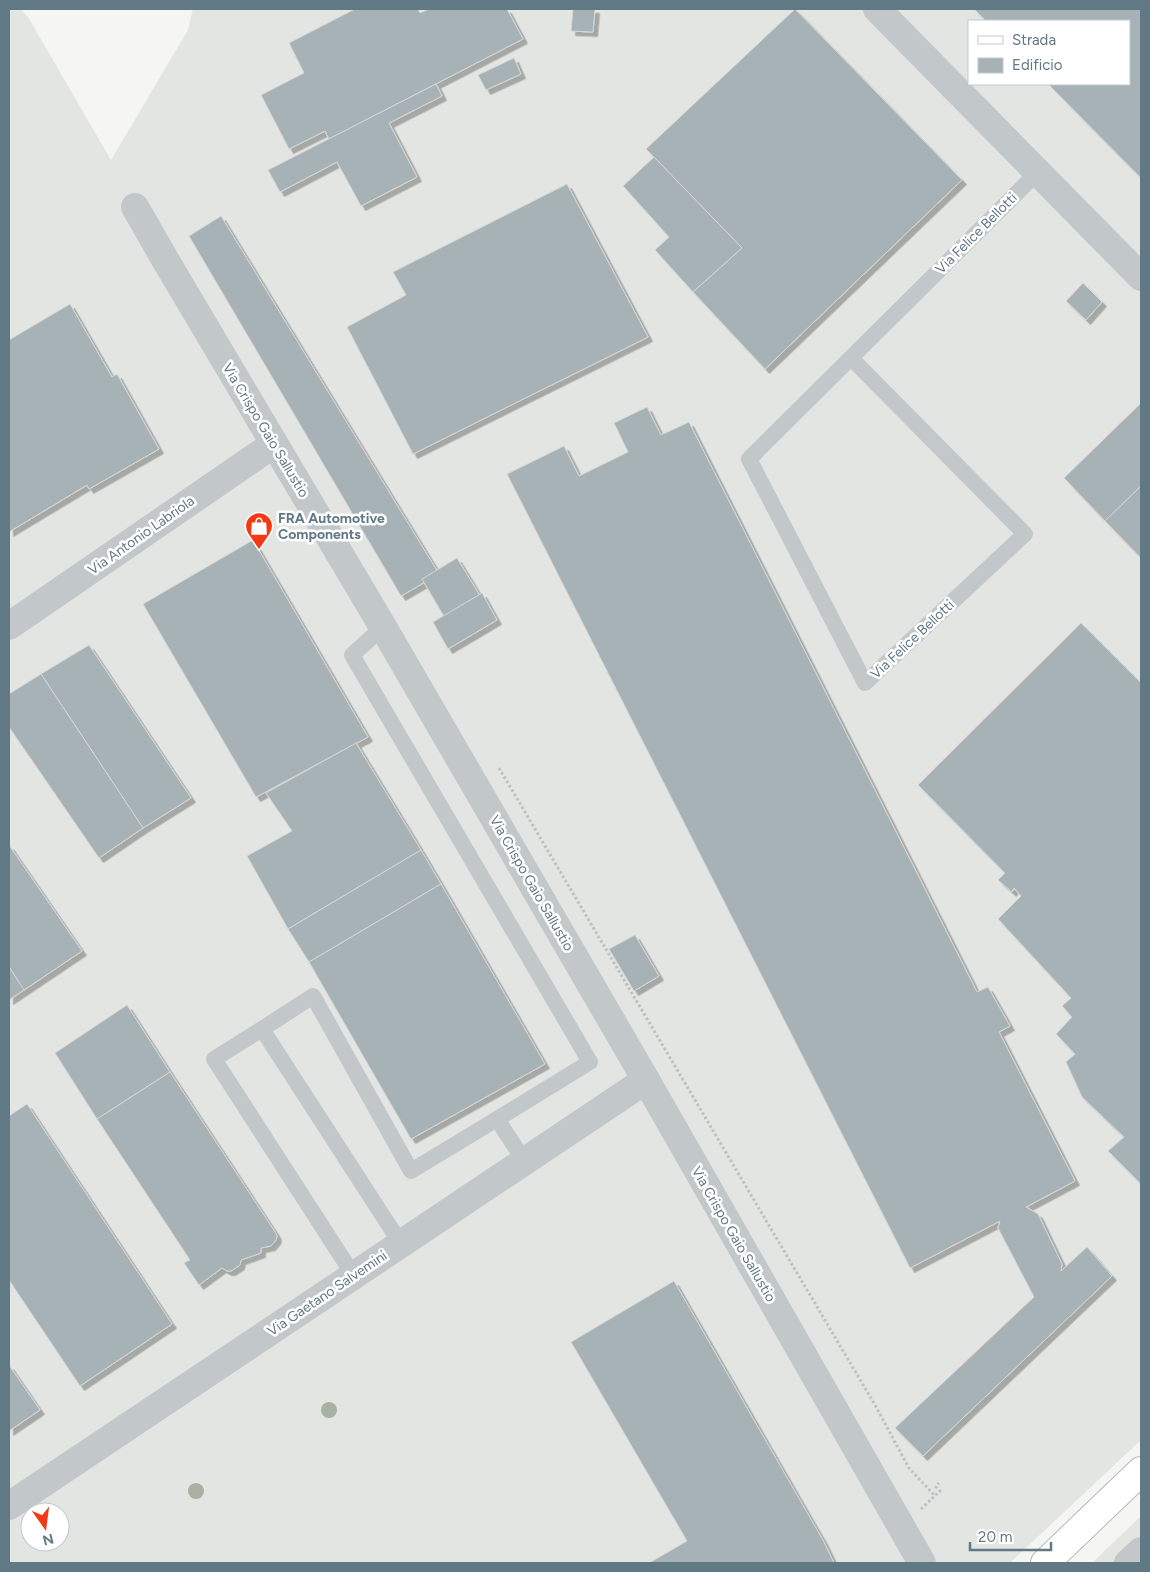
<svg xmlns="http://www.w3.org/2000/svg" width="1150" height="1572" font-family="Figtree,sans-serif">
<defs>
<filter id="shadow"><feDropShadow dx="4.5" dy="4.5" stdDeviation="0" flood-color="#0004"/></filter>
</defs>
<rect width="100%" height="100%" fill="#f5f5f1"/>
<g fill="#e3e5e2" fill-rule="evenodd">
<path d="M9,9H21L28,17L111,160L188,30L193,9H1141V1440L1010,1563H9ZM969,21H1129V84H969ZM30,1512H60V1542H30Z"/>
<path d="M1141,1516V1563H1092Z"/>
</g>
<g fill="#a7b2b7" stroke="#d6d6d4" filter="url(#shadow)">
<path d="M355,9H418L420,13L429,9H507L523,39L329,139L325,131L289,149L261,95L304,73L289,43Z"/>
<path d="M573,9H595L593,32L571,31Z"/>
<path d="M795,9L962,180L765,369L693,292L742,248L646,149Z"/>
<path d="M974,9H1141V178L1048,84H1129V21H986Z"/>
<path d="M514,58L521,74L486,90L478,75Z"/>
<path d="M436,84L442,96L389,123L417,177L361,206L337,162L280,192L268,170Z"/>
<path d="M654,157L742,248L693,292L655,250L669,237L623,186Z"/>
<path d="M567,184L648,337L413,454L347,327L406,295L393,272Z"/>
<path d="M221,216L439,574L401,596L189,236Z"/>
<path d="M1083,283L1102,302L1086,320L1066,301Z"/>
<path d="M70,304L112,377L117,374L159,449L89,489L87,485L9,532V340Z"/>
<path d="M1141,403V486L1105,521L1064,478Z"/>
<path d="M647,407L661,435L689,422L977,992L988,987L1010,1026L999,1032L1075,1181L1026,1207L1038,1214L1062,1264L1061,1271L1087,1247L1112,1276L923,1456L895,1428L1034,1297L998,1228L1000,1221L910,1268L507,474L564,446L579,476L628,452L614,423Z"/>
<path d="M1141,486V558L1105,521Z"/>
<path d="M253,540L368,737L256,797L143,604Z"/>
<path d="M457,558L482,599L446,620L422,579Z"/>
<path d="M482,593L497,620L448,649L433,622Z"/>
<path d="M1081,623L1141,683V1184L1108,1151L1124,1137L1082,1097L1066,1062L1075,1054L1056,1034L1072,1017L1062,1006L1071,998L998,919L1021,896L1014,888L1012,892L998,880L1005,873L918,785Z"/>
<path d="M89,645L191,798L143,828L41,674Z"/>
<path d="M41,674L143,828L99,858L9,727V694Z"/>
<path d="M356,743L421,850L288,929L247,856L292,831L266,793Z"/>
<path d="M9,845L82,951L24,990L9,967Z"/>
<path d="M421,850L441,884L309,962L288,929Z"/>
<path d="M441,884L545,1064L411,1139L309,962Z"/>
<path d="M635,935L659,976L634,991L609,949Z"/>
<path d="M9,967L24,990L9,1000Z"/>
<path d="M127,1005L170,1072L97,1119L55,1053Z"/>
<path d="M170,1072L275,1232L277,1236L276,1240L271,1246L261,1248V1253L241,1260L240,1265L231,1271H227L222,1268L199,1285L184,1263L190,1260L97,1119Z"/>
<path d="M27,1104L172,1324L80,1386L9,1280V1116Z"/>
<path d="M674,1281L824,1542L834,1563H649L687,1541L571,1342Z"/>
<path d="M9,1365L40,1410L9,1431Z"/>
</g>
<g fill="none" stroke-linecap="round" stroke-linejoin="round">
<g stroke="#b4babe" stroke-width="30">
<path id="secondary" d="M1045,1563L1141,1471"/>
</g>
<g stroke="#bdc0c2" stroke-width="3" stroke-dasharray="2.5 2.5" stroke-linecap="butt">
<path d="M499,768L875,1405L909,1468L935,1496"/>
<path d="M921,1509L940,1491L936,1487L939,1483"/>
</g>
<g stroke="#c2c7ca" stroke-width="16">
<path d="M851,358L1025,534L865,683L749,459L1038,172"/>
<path d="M383,627L352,655L590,1062L497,1119"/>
<path d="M262,1029L313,996L411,1171L497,1119L525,1162"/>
<path d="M354,1276L214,1059L262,1029L401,1244"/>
</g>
<g stroke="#c2c7ca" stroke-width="28">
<path d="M877,9L1141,277"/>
<path d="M135,207L163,256L383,627L646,1080L922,1563"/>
<path d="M9,626L274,444"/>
<path d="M9,1506L646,1080"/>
<path d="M1128,1563L1141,1551"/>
</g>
<use href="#secondary" stroke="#fff" stroke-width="28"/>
</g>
<g fill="#a7b2a2">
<circle cx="329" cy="1410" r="8"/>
<circle cx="196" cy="1491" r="8"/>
</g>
<defs>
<g id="shop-pin" transform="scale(1.4375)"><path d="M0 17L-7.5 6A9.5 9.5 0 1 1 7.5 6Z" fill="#f23814" stroke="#fff"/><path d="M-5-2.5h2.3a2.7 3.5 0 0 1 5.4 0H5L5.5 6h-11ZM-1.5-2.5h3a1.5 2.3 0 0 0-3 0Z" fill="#fff"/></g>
</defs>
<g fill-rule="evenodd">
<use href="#shop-pin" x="259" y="526"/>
</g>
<g text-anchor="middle" stroke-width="5" stroke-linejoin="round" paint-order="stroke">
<g font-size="14" fill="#617885" stroke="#fff">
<text transform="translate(976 233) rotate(-45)" y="5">Via Felice Bellotti</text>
<text transform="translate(266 430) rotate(59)" y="5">Via Crispo Gaio Sallustio</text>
<text transform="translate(141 535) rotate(-35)" y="5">Via Antonio Labriola</text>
<text transform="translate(912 639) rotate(-43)" y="5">Via Felice Bellotti</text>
<text transform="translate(532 883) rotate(60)" y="5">Via Crispo Gaio Sallustio</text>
<text transform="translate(734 1234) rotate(60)" y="5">Via Crispo Gaio Sallustio</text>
<text transform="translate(327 1293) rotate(-34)" y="5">Via Gaetano Salvemini</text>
</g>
<g font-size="14" font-weight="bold" fill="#617885" stroke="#fff" text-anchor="start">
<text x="278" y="523">FRA Automotive<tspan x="278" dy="16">Components</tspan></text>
</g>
</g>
<rect width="1150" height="1572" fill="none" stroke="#617885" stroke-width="20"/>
<rect x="968" y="20" width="162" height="65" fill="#ffffff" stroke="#c0c9ce"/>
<rect x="978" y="36" width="25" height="8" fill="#ffffff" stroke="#c0c9ce"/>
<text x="1012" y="45" font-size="15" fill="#617885">Strada</text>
<rect x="978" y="58" width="25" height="15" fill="#a7b2b7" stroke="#c0c9ce"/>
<text x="1012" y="70" font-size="15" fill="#617885">Edificio</text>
<g transform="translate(45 1527) rotate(166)"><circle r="24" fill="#ffffff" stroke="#c0c9ce"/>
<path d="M0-4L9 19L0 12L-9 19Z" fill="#f23814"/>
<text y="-8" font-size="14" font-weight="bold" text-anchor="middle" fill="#617885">N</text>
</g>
<path d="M970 1542v8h81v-8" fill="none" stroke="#617885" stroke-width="2.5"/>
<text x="978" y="1542" font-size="15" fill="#617885" stroke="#ffffff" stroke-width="4" paint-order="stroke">20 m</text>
</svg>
